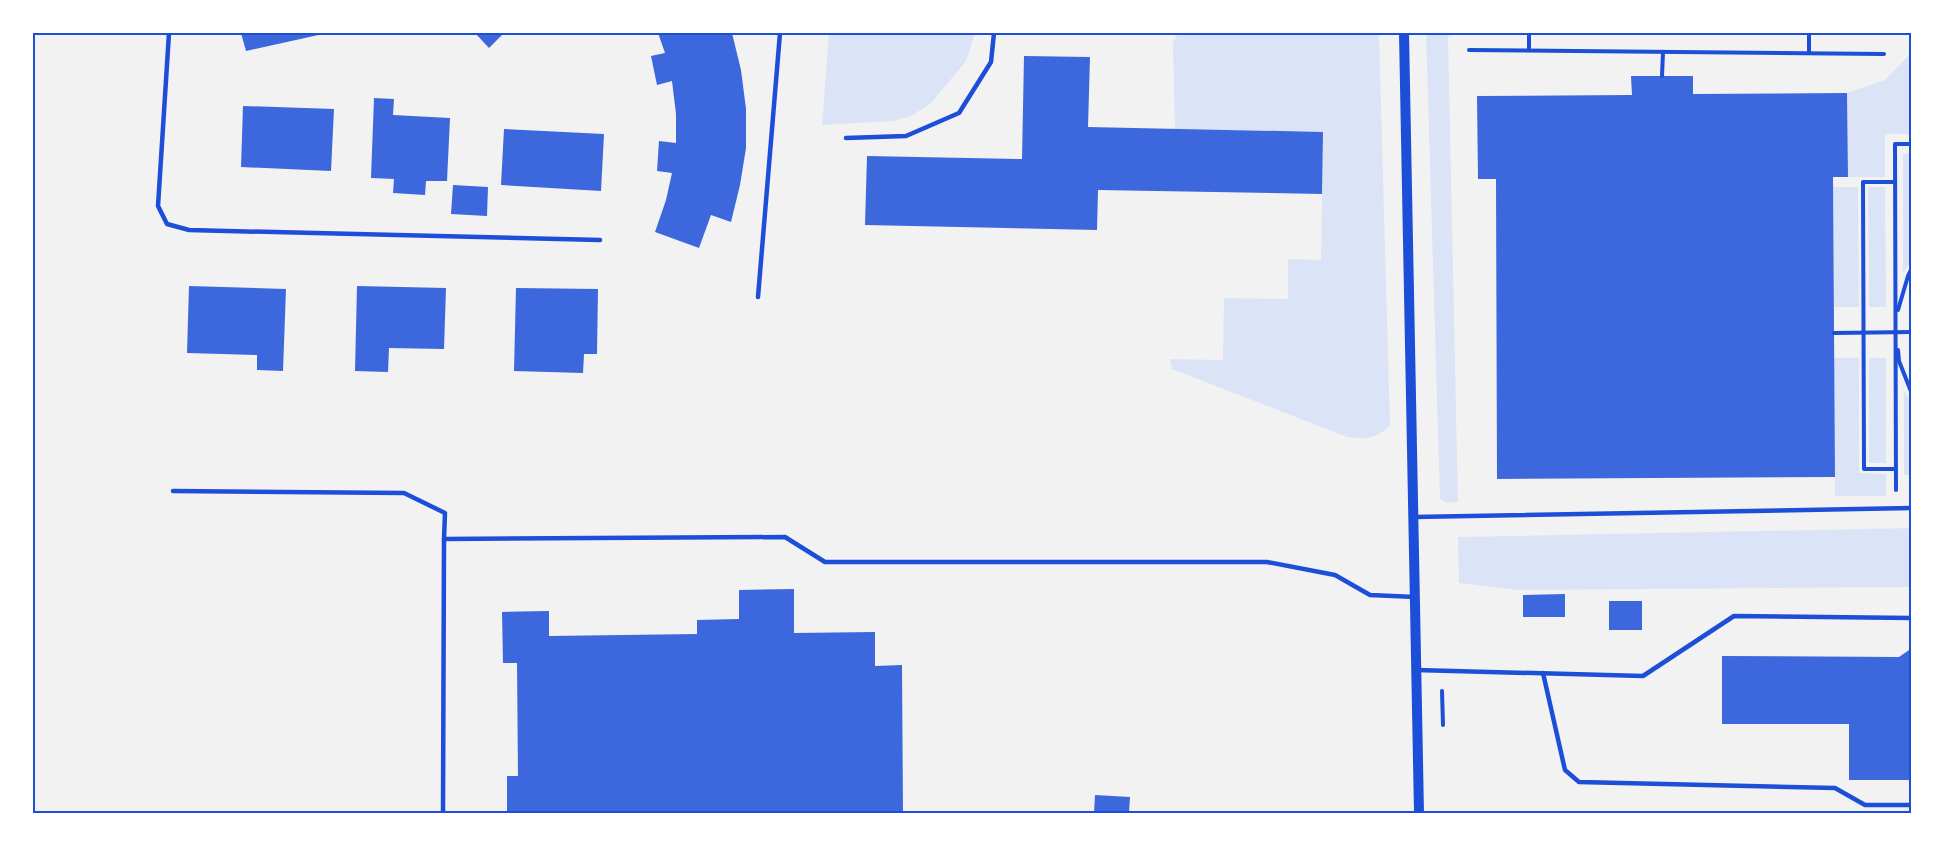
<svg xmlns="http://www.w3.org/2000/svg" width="1945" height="846" font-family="Montserrat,sans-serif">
<rect width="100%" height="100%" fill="#f2f2f2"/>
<g fill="#dbe4f7">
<path d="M829,33H975L966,61L931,103L911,116L894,121L822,125Z"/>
<path d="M1178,33H1379L1390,426C1374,440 1367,439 1347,437L1172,369L1170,359L1223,360L1224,298L1288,299V259L1321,260L1323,132L1175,129L1173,43Z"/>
<path d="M1426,33H1452L1448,37L1458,502L1446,503L1440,498Z"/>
<path d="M1912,52V134H1885V177H1848L1847,93L1885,80Z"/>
<path d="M1903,154H1912V259L1903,274Z"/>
<path d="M1833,187H1858L1859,307H1834Z"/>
<path d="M1868,187H1885L1886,307H1869Z"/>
<path d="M1834,358H1859V473L1886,474V496H1835Z"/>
<rect x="1869" y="358" width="17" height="105"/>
<path d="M1904,391L1912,403V475H1904Z"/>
<path d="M1912,528V587L1517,590L1459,583L1458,537Z"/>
</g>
<g fill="#3d67dc">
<path d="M241,33H323V34L246,51Z"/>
<path d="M475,33H504L489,48Z"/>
<path d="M658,33H732L741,70L746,109V148L740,185L731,222L711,215L699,248L655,232L666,200L672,173L657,171L659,141L676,143V114L672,81L657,85L651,56L665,53Z"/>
<path d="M1024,56L1090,57L1088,127L1323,132L1322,194L1098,190L1097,230L865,225L867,156L1022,159Z"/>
<path d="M1631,76H1693V94L1847,93L1848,177H1833L1835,477L1497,479L1496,179H1478L1477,96L1632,95Z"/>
<path d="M374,98L394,99L393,115L450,118L447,181H426L425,195L393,193L394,179L371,178Z"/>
<path d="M243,106L334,109L331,171L241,167Z"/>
<path d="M504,129L604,134L601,191L501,185Z"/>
<path d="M453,185L488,187L487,216L451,214Z"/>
<path d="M189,286L286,289L283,371L257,370V355L187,353Z"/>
<path d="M357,286L446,288L444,349L389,348L388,372L355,371Z"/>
<path d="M516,288L598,289L597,354H584L583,373L514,371Z"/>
<path d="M794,589V633L875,632V666L902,665L903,813H507V776H518L517,663H503L502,612L549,611V636L697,634V620L739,619V590Z"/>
<path d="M1565,594V617H1523V595Z"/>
<rect x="1609" y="601" width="33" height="29"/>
<path d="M1912,648V780H1849V724H1722V656L1899,657Z"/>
<path d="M1095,795L1130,797L1129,813H1094Z"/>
</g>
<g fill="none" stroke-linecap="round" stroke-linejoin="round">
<g stroke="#1d4ed8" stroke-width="4">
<path d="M1469,50L1884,54"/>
<path d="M1529,50V33"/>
<path d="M1809,53V33"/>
<path d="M1662,76L1663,52"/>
<path d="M1895,182H1863L1864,469H1896"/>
<path d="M1898,310L1908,276L1912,268"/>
<path d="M1834,333L1912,332"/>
<path d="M1898,350L1899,361L1912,394"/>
<path d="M1896,490L1895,144H1912"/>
<path d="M1442,691L1443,725"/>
</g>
<g stroke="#1d4ed8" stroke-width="4.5">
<path d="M169,33L158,206L167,224L189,230L600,240"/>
<path d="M846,138L906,136L959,113L991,62L994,33"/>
<path d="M758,297L780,33"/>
<path d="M173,491L404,493L445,513L444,539"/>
<path d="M1414,517L1912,508"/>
<path d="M1416,670L1643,676L1734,616L1912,618"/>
<path d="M1543,673L1565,770L1579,782L1835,788L1865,805H1912"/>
<path d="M443,813L444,539L785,537L825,562H1267L1335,575L1370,595L1415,597"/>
</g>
<path stroke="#1d4ed8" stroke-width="10" d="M1404,33L1419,813"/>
</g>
<rect width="1945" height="846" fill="none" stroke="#ffffff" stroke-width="69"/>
<rect x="34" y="34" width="1876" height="778" fill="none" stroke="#1d4ed8" stroke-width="2"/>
</svg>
